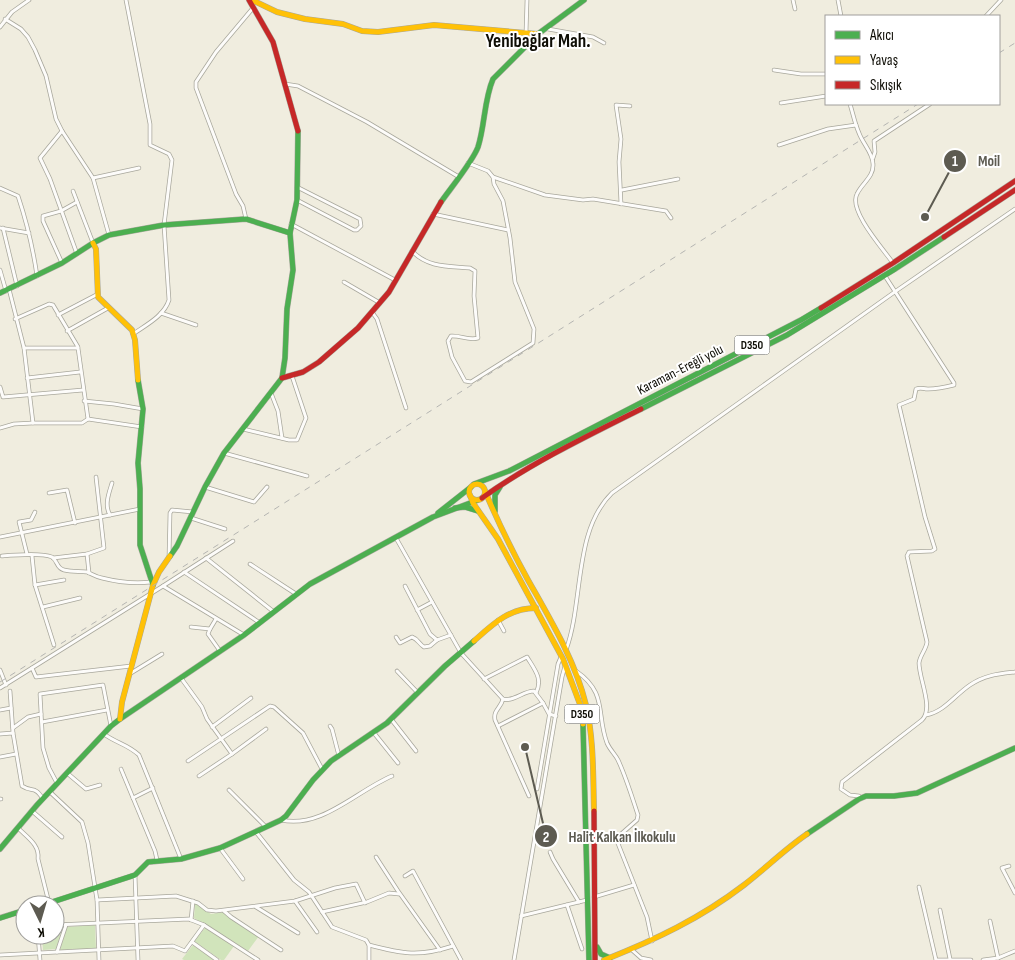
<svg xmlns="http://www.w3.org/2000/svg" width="1015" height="960" font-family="'Sofia Sans Condensed',sans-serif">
<rect width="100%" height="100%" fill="#f0eddf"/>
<g fill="#d1e4bb">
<path d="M195,904H197L211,914L224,912L259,936L248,951L194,918Z"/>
<path d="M95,925L96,949L60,950L67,927Z"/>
<path d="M55,928H62V930L56,949L43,950L42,935H55Z"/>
<path d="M205,928L234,946L224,960H221L194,941Z"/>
<path d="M193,945L215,960H184L182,959Z"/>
</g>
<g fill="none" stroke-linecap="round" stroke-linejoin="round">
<g stroke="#a8a79c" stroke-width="4.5">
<g id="street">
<path d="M126,0L150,124V145L169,154L172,160L164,225L169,300C164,316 146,325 133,334"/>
<path d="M793,0L795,9"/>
<path d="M838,0L841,16"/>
<path d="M986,16L1001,0"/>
<path d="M5,19L21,29L28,37L35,50L46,76L56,119L62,131L93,178L109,235"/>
<path d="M0,27L12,12L29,0"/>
<path d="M548,29L593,37L604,43"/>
<path d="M526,33L527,0"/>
<path d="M774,70L801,74H826"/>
<path d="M285,84L298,86L367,122L459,177"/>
<path d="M781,103L826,96"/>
<path d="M850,104C853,114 855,124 859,133C863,144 873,153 873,164C874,177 862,183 857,194C848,210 883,249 893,263"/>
<path d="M62,131L40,158L50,179L77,254"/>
<path d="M779,145L828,129L856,125"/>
<path d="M873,158L875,152L874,141L930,104"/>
<path d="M468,163L488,171L493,177L545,195L583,200L593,199L666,211L671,218"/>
<path d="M93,178L139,168"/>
<path d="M0,188L18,196C27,223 33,248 37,276"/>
<path d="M622,190L678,179"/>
<path d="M73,191L93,243"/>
<path d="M297,200L354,230H357L361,226L360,219L297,187"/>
<path d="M621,204L619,162L621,139L616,105L630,106"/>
<path d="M433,214L508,230"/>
<path d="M246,219L243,206L236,194L196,88V82L216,52L253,8"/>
<path d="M291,224L395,280"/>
<path d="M0,228L29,233"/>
<path d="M3,228L17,286"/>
<path d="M412,251C428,268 449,266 470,268L475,271L474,296L478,338C469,341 460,335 451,336L448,341L452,357L465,381L471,382L533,343L534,329L515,282L510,238L503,201L494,184L493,177"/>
<path d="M62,263L43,221V216L61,211L77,202"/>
<path d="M0,270L6,291"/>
<path d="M344,282L380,303"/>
<path d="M9,289L24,348L33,423H82L88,419L142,427"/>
<path d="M372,312L377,319L406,408"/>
<path d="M161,313L196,325"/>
<path d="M58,315L98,294"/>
<path d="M15,319L49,304L53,305L78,347"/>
<path d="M67,331L108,308"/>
<path d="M24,348H78L88,419"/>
<path d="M27,378L80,372"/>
<path d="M0,387L3,397L83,390"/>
<path d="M271,393L278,411L282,438"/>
<path d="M84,401L114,404L143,409"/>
<path d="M0,428L14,424L33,423"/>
<path d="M243,429L289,440H297L306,418L292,376"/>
<path d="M224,453L307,476"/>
<path d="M205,487L254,502L267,487"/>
<path d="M49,493L67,490L75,523"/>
<path d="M110,515C104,505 109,493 112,483"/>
<path d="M191,518L225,529"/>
<path d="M0,537L140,509"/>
<path d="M396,538L461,653L503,699C514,702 523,691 534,691L543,703L549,714L556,716"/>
<path d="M27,554L19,522L31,520L35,512"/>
<path d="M87,554L104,548L96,477"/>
<path d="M2,556C13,555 42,553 52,557C58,561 56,568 64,570C72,572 80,571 87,572C92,574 96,577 102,578C118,582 135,584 151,582"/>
<path d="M32,556L35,585L54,645"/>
<path d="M169,557L170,513L172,510L193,512"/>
<path d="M53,558L87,554L89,573"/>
<path d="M206,558L274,612"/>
<path d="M250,564L296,594"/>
<path d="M184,572L260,623"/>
<path d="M35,585L64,580"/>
<path d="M163,586L233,541"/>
<path d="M405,586L430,634L437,640L451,635"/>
<path d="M43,607L80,598"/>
<path d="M417,610L432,602"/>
<path d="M498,620L504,631"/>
<path d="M191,627L210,629L216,619"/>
<path d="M210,629L208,634L220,651"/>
<path d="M396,637L400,643L412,637C418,639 419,644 424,647L430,646L437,640"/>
<path d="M566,650C584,601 573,531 612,493L896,291L1015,209"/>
<path d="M32,668L36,677L131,666"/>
<path d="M0,670L6,685"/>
<path d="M397,671L418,693"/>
<path d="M576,671C608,693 596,714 607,743C610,750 615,754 618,760C626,777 632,797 638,815L637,820L620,835L617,841L647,917L652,941"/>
<path d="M131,673L162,654"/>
<path d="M181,678L202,707L207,719L232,754"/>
<path d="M484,679L527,657C535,670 543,679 536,693"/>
<path d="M0,688L163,586L244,635"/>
<path d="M10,691L13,733"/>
<path d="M503,699C501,708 493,710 495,720L529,796"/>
<path d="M0,710L11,708"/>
<path d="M926,715C944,712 955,695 970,685C985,675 998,674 1015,672"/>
<path d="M391,719L416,751"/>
<path d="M42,722L107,710"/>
<path d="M330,726L332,729L339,756"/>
<path d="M498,726L543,703"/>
<path d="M212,727L251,698"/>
<path d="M13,728L28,717L41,714"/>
<path d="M374,733L398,763"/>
<path d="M0,734L13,733L22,786C33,793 34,785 43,799"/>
<path d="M104,734C116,743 127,744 139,755L181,859"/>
<path d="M0,757L16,754"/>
<path d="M188,761L270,706L274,707L303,733L322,769"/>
<path d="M121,769L155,851L157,860"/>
<path d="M67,773L86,789L100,785"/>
<path d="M199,776L232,754L266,729"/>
<path d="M57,783L49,768L43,748L40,694L103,685L111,726"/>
<path d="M537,789L558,664L561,657"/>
<path d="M229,790L266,827"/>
<path d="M50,792L82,822L88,843L97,900L99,960"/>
<path d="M133,798L153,788"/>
<path d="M0,799H1"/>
<path d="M859,799V796L850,795L841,789L842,782L922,720C934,708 919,679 919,663C920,655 926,650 927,642L907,556L909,552L932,551L935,549L925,517L899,405L914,399L916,389C921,387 923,389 928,389C936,389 946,387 954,385V383L885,276"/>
<path d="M32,811L62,837"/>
<path d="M281,820C322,829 356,791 392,776"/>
<path d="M18,828C27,837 40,845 38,859L49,903"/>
<path d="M256,832L294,880L309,892L332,927L366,940L369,945C403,954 419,957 453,946"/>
<path d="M220,848L243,879"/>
<path d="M550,852L553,859L579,902"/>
<path d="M376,857L398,891L440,950"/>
<path d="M1009,866L1002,868L1015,893"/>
<path d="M135,875L138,960"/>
<path d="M405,876L413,871L461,960"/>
<path d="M919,887L936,960"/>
<path d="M594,897L634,885"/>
<path d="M97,900L176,896L198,903L207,910L216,911L295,901L335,888L356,884L365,903"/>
<path d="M295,901L317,932"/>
<path d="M567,905L582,949"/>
<path d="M256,907L298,933"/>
<path d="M940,910L950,959"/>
<path d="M224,911L231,917L281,950"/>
<path d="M322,912L367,902L389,893L399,894"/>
<path d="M521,916L587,900"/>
<path d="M191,920L193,901"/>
<path d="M990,921L998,958"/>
<path d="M55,925L189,919L204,925L258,960"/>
<path d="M38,935L40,960"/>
<path d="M192,942L217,960"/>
<path d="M632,950L641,958L651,960"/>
<path d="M57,952L66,925"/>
<path d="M0,955L173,946L185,951L204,925"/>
<path d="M369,960V945"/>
<path d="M514,960L562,677L565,666"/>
<path d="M936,960H971"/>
<path d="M983,960L998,958L1015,951"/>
</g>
</g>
<g stroke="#a8a79c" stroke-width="6">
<g id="fast">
<path d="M441,202C450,189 473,161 478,147C485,125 484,100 493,79L538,34L584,0"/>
<path d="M0,293L62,263L93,243L109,235L164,225L246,219L290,233"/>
<path d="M138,380L143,409L138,463L140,489V545L153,585"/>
<path d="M641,409L787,335L895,269L944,237"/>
<path d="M474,484L509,471L801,320L821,308"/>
<path d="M455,508L465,507L478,511"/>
<path d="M495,511V495L500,487"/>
<path d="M438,513L471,487"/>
<path d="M170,556L177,546L205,487L224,453L282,378L285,358L287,309L293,270L290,233L297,200L298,131"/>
<path d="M583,724L589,960"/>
<path d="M807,834L859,799L866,796H894L917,793L1015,748"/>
<path d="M0,849L37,805L111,726L120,719L244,635L310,584L433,517L478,500"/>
<path d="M43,905L135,875L148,862L181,859L220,848L281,820L286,816L313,780L331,761L387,723L445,666L474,641"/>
<path d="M0,918L25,910"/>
<path d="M597,947L601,954L610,958"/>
</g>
</g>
<g stroke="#a8a79c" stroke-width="6">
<g id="slow">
<path d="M252,0L277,12L305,19L343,24L362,31L378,32L434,25L538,34"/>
<path d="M93,243L96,249L98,297L132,330L135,340L138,380"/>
<circle cx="477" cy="492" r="8"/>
<path d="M485,491C498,522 512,551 528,580C550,619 575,660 586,705C594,740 593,775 594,811"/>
<path d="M470,495L473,503L498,539L563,659L581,707L583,724"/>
<path d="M474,641C493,624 509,608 536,608"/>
<path d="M120,719L122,702L153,585L159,572L170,556"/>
<path d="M604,960C655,940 701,918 744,885C766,868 785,849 807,834"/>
</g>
</g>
<g stroke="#a8a79c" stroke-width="6">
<g id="jam">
<path d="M249,0L273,42L298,131"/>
<path d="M944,237L1015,190"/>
<path d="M821,308L893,263L1015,181"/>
<path d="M282,378L303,372L319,362L358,328L389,292L441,202"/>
<path d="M482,498C531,463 587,436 641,409"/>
<path d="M594,811L595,960"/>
</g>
</g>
<use href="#street" stroke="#fdfcfa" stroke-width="3"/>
<use href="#fast" stroke="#4caf50" stroke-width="5"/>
<use href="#slow" stroke="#ffc107" stroke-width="5"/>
<use href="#jam" stroke="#c62828" stroke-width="5"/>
<g stroke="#b5b5b2" stroke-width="1" stroke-dasharray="6 6" stroke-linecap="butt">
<path d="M999,53L1015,43"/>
<path d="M0,682L918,104"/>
</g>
</g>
<g text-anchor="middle" stroke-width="4" stroke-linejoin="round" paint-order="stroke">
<g fill="#fff" stroke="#565650" stroke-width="1">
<rect x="734.5" y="335.5" width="35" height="19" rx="4"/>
<rect x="564.5" y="704.5" width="35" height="19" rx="4"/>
</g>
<g font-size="12" font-weight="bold" fill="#0e0d05">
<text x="752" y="349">D350</text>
<text x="582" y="718">D350</text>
</g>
<g font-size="14" fill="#0e0d05" stroke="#fff">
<text transform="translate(680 369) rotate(-27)" y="5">Karaman-Ereğli yolu</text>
</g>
<g font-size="19" font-weight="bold" fill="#0e0d05" stroke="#fff">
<text x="538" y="47">Yenibağlar Mah.</text>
</g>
</g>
<path fill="none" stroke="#5d5b51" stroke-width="2" d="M925 217L955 161M525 747L546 836"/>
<g fill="#5d5b51" stroke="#fff" stroke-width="2">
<circle cx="925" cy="217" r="5"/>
<circle cx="525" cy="747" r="5"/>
<circle cx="955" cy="161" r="12"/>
<circle cx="546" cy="836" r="12"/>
</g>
<g font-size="15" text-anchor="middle" font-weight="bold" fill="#fff">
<text x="955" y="166">1</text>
<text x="546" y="842">2</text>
</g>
<g font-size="15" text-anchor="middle" font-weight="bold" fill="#5d5b51" stroke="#fff" stroke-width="4" stroke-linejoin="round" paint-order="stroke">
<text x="989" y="166">Moil</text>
<text x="622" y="842">Halit Kalkan İlkokulu</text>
</g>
<rect x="825" y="15" width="175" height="90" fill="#ffffff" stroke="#9f9e9b"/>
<rect x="835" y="31" width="25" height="8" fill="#4caf50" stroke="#9f9e9b"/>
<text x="870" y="40" font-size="15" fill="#0e0d05">Akıcı</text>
<rect x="835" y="56" width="25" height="8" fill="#ffc107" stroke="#9f9e9b"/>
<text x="870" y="65" font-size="15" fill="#0e0d05">Yavaş</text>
<rect x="835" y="81" width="25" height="8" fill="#c62828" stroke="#9f9e9b"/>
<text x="870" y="90" font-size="15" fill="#0e0d05">Sıkışık</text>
<g transform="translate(40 920) rotate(175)"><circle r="24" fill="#ffffff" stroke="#9f9e9b"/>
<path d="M0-4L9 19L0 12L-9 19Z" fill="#5d5b51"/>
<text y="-8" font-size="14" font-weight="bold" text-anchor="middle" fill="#0e0d05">K</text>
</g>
</svg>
